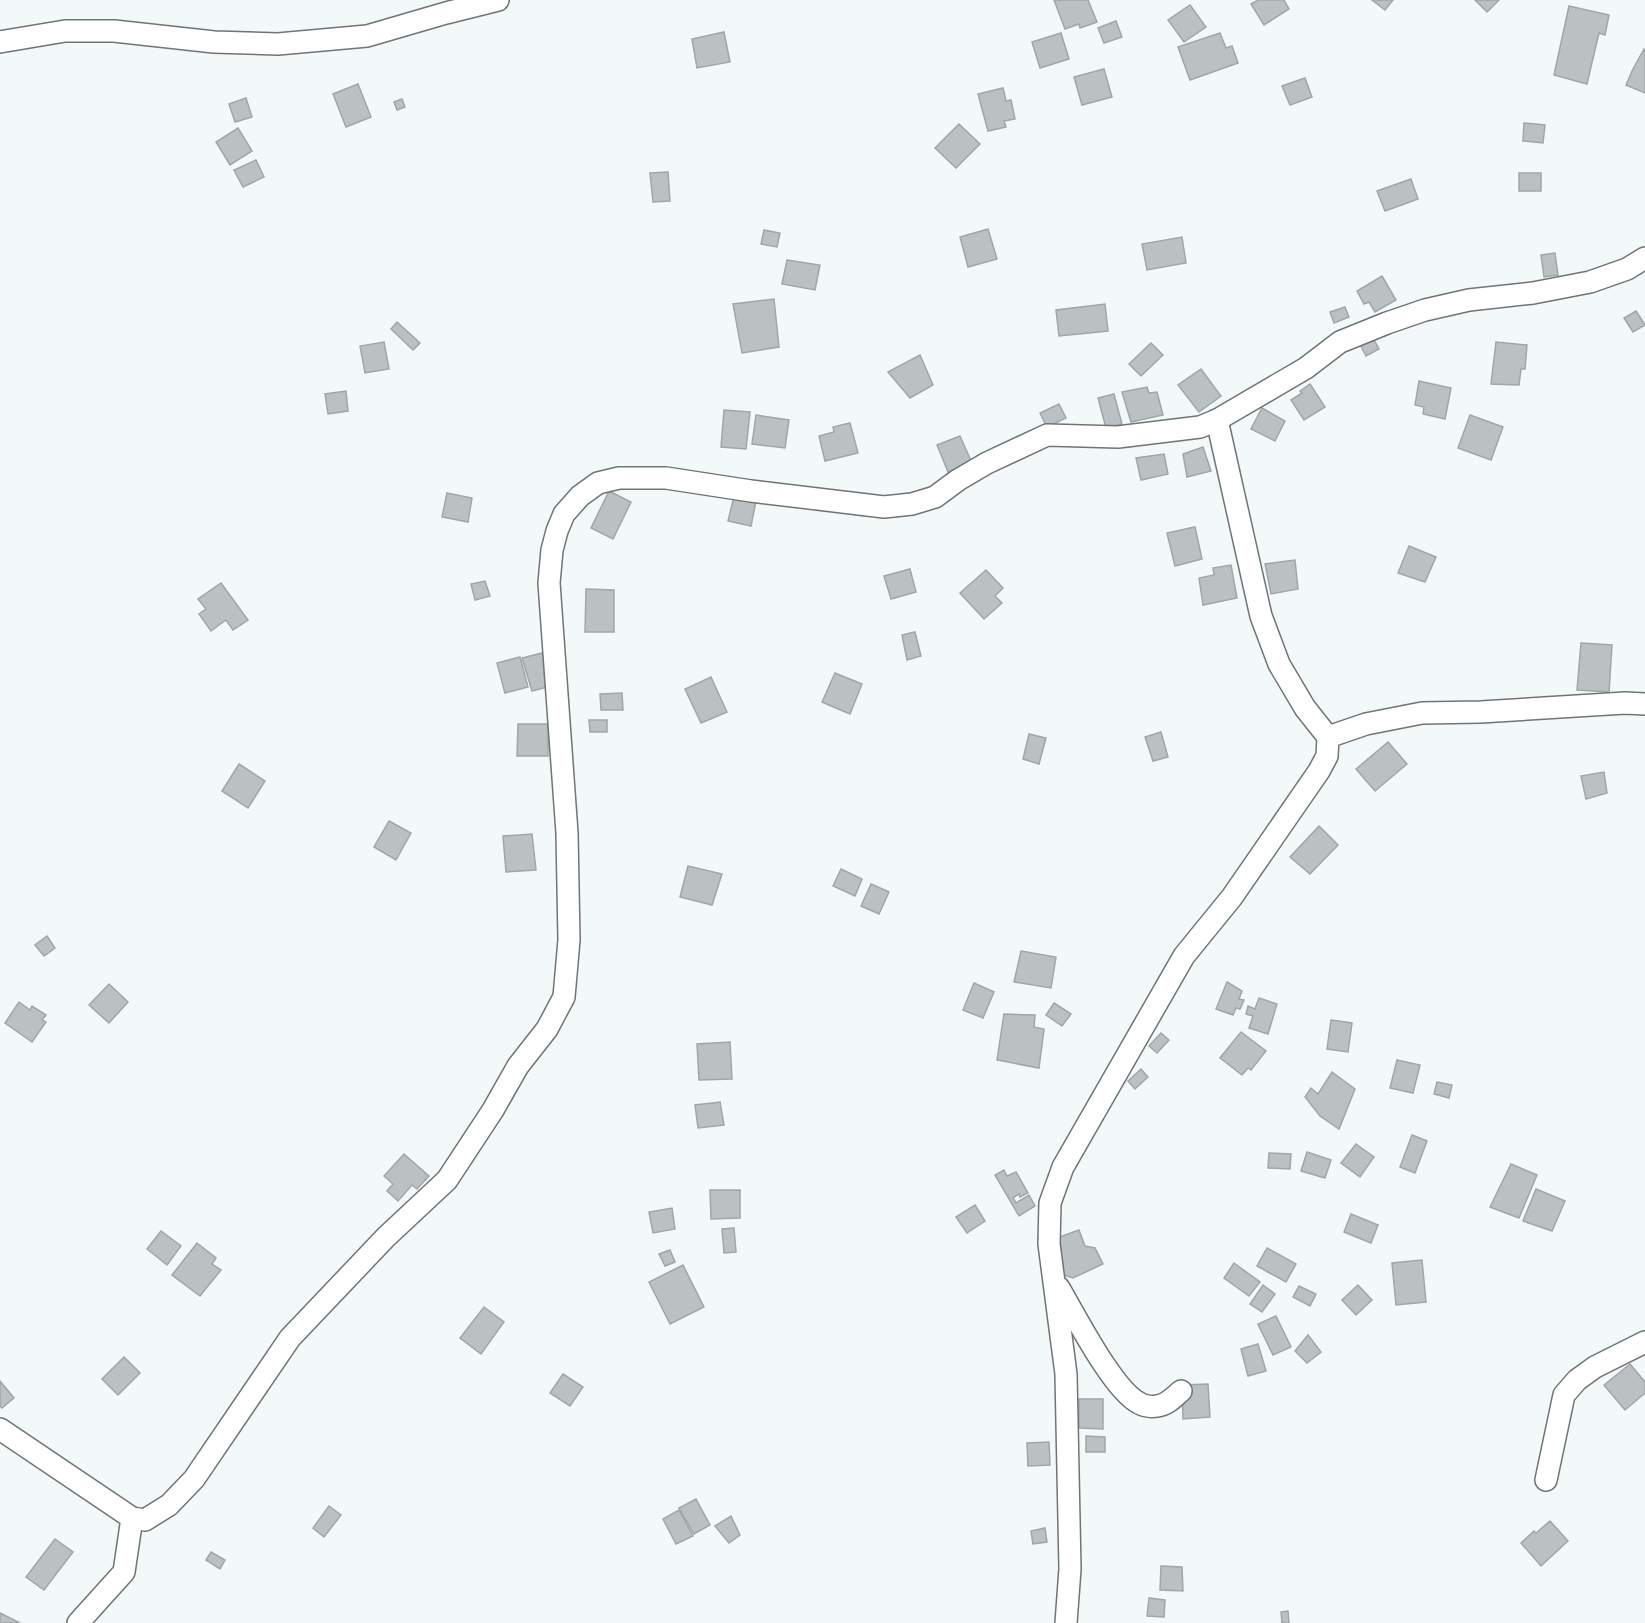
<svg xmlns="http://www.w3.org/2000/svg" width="1645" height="1623" font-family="'Open Sans',sans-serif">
<rect width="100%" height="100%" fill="#f3f9f9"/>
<g fill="#bbc1c3" stroke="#a1a6a8" stroke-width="1.5">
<path d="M1054,0H1088L1097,22L1080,28L1079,24L1065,29Z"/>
<path d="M1258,0H1284L1289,9L1264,25L1251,4Z"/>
<path d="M1372,0H1393L1385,10Z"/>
<path d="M1475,0H1499L1487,12Z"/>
<path d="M1190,5L1206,27L1184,42L1168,20Z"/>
<path d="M1569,6L1609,15L1605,35L1599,33L1587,84L1554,75Z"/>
<path d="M1116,21L1122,37L1104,43L1098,28Z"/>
<path d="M724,32L730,62L697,68L692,39Z"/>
<path d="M1061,33L1069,59L1040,68L1032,42Z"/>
<path d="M1220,33L1226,48L1232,46L1238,63L1190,80L1178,47Z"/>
<path d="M1644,49L1645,50V93L1626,85L1632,71Z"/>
<path d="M1104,69L1112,97L1082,105L1074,77Z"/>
<path d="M1305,78L1312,97L1290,105L1282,86Z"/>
<path d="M358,84L371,117L346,127L333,94Z"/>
<path d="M1003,88L1006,101L1011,100L1015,119L1004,121L1006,127L988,131L978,94Z"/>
<path d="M246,98L252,117L235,122L229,104Z"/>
<path d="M402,99L405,107L397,110L394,102Z"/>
<path d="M1524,123L1545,125L1543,143L1523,141Z"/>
<path d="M959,124L980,144L956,168L935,148Z"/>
<path d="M238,128L252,151L230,165L216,142Z"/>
<path d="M256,160L264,177L243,187L234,170Z"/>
<path d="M668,172L670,201L653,202L650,173Z"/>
<rect x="1519" y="173" width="22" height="18"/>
<path d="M1411,179L1418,199L1385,211L1377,191Z"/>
<path d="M988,229L997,259L968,267L960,237Z"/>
<path d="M764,230L780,233L777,247L761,244Z"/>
<path d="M1182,237L1186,263L1147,270L1142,244Z"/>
<path d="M1555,253L1558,275L1544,277L1541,255Z"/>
<path d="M787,260L820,265L815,290L782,284Z"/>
<path d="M1382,276L1396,300L1375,312L1369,302L1364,304L1357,291Z"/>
<path d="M774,299L779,347L742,353L733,304Z"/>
<path d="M1105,304L1108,331L1059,336L1056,310Z"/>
<path d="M1345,307L1349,317L1334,323L1330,312Z"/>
<path d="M1636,311L1645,325L1633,332L1624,318Z"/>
<path d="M397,322L420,343L413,350L391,329Z"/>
<path d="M1372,336L1379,349L1366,356L1359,342Z"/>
<path d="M384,342L389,369L365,373L360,346Z"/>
<path d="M1496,342L1527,345L1525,369H1521L1519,385L1491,384Z"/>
<path d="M1151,343L1163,355L1141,376L1129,364Z"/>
<path d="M920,355L933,385L910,398L888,372Z"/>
<path d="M1201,369L1221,396L1199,412L1178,385Z"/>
<path d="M1419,381L1451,388L1445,419L1423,414L1424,407L1415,405Z"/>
<path d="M1310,384L1325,407L1304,420L1291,400L1302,393L1300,391Z"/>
<path d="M1147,387L1149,393L1157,392L1163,415L1131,422L1122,392Z"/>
<path d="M346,391L348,411L328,414L325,394Z"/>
<path d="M1114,394L1122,424L1106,428L1098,398Z"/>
<path d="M1059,404L1066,418L1047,427L1040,413Z"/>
<path d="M1262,408L1285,421L1275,441L1251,429Z"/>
<path d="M724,410L750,412L746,449L721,447Z"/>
<path d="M756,415L789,420L785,448L752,444Z"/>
<path d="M1470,415L1503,427L1491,460L1458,448Z"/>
<path d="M850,423L858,453L825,461L819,436L834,432L833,427Z"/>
<path d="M960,436L972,463L948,472L937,445Z"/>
<path d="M1203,447L1211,471L1187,477L1183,454Z"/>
<path d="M1164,454L1168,474L1141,480L1136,458Z"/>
<path d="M609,491L631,502L613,539L591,528Z"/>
<path d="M735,492L757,496L751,526L728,521Z"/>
<path d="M447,493L472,498L468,522L442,517Z"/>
<path d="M1195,527L1202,559L1175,566L1167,533Z"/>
<path d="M1409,546L1436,557L1425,582L1398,573Z"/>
<path d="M1295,560L1298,589L1271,594L1265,564Z"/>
<path d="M1231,565L1237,598L1203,605L1199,578L1214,575L1213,568Z"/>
<path d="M910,569L916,592L891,599L884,576Z"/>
<path d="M986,570L1003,588L995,596L1002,603L984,619L960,593Z"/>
<path d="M485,581L490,596L475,600L471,584Z"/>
<path d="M221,583L248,620L233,630L226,620L211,631L199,614L206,609L198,599Z"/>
<path d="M586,589L614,590V632H585Z"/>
<path d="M915,632L921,656L907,660L902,635Z"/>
<path d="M1581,643L1612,645L1609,692L1577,690Z"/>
<path d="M542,653L551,686L532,691L522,658Z"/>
<path d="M520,657L528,687L505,693L497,663Z"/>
<path d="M835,673L862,684L850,714L822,702Z"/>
<path d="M711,677L727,712L701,723L685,689Z"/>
<path d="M622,693L623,710H601L600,694Z"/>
<path d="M589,720H607V732H590Z"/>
<path d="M518,724H548V756H517Z"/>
<path d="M1161,732L1168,757L1153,761L1145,737Z"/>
<path d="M1029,734L1046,738L1039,764L1023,759Z"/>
<path d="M1388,742L1407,764L1375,791L1356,769Z"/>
<path d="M239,764L265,781L248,808L222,791Z"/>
<path d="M1604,772L1607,793L1586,799L1581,776Z"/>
<path d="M389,821L411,833L396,860L374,847Z"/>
<path d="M1319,826L1338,845L1310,874L1290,857Z"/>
<path d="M532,834L536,870L506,872L503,836Z"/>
<path d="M688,866L722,874L712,905L680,897Z"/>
<path d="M841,869L862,879L855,896L833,886Z"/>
<path d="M871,884L889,892L879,914L861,906Z"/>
<path d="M47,936L55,948L44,956L35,945Z"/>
<path d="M1021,951L1056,957L1051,988L1014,982Z"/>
<path d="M1227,982L1242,991L1239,999L1244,1000L1240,1009L1236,1008L1233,1015L1216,1009Z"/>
<path d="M974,983L994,992L983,1018L963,1010Z"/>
<path d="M109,984L128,1002L109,1023L89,1005Z"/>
<path d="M1259,998L1277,1004L1268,1034L1249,1028L1253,1016L1246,1014L1248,1006L1255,1009Z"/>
<path d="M19,1002L30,1010L32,1006L46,1015L42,1020L46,1022L32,1042L5,1023Z"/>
<path d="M1054,1003L1071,1014L1062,1026L1046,1015Z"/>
<path d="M1004,1014L1035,1015L1034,1027L1044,1029L1039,1068L997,1060Z"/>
<path d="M1331,1020L1352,1023L1348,1052L1327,1049Z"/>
<path d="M1241,1032L1266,1051L1251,1070L1248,1068L1242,1075L1220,1058Z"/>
<path d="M1161,1033L1169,1040L1157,1053L1149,1046Z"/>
<path d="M730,1042L732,1079L699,1080L697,1044Z"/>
<path d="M1397,1060L1420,1065L1413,1093L1390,1088Z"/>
<path d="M1141,1069L1148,1077L1135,1089L1128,1081Z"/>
<path d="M1332,1072L1355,1089L1339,1129L1320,1116L1305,1097L1311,1088L1318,1094Z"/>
<path d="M1437,1082L1452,1085L1449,1098L1434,1094Z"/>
<path d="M720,1102L724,1125L698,1128L695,1105Z"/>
<path d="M1412,1135L1427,1141L1415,1173L1400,1167Z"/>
<path d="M1356,1144L1374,1157L1360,1177L1341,1163Z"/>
<path d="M1307,1152L1331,1160L1325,1178L1301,1171Z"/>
<path d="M1269,1153L1291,1154L1290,1169L1268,1168Z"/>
<path d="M404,1154L429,1176L417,1189L412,1185L398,1201L387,1191L393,1184L384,1176Z"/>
<path d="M1511,1164L1537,1175L1519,1218L1490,1207Z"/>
<path d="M1004,1170L1007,1176L1016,1172L1028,1193L1020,1197L1019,1194L1013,1198L1016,1203L1029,1195L1035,1206L1019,1216L995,1175Z"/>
<path d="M1536,1189L1565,1201L1552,1231L1523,1221Z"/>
<path d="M710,1190H740V1218L711,1219Z"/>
<path d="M975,1205L985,1221L967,1233L956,1217Z"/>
<path d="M672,1208L675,1229L653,1233L649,1212Z"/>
<path d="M1351,1214L1378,1225L1371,1243L1344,1232Z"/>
<path d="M734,1228L736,1252L724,1253L722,1229Z"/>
<path d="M1079,1230L1085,1246L1095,1248L1103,1264L1073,1278L1063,1275L1058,1262L1062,1261L1054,1239Z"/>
<path d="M161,1231L181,1246L167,1265L147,1249Z"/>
<path d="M197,1243L216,1258L212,1264L221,1270L200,1296L172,1275Z"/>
<path d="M1267,1248L1296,1264L1286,1282L1257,1266Z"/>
<path d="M670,1250L675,1262L665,1266L659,1254Z"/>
<path d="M1422,1260L1426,1302L1396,1305L1392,1263Z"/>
<path d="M1234,1263L1260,1282L1249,1296L1224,1278Z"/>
<path d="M683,1265L704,1307L670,1324L649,1282Z"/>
<path d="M1263,1285L1275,1294L1262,1312L1250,1304Z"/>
<path d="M1358,1285L1372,1300L1356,1315L1342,1300Z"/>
<path d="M1299,1286L1316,1294L1310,1306L1293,1297Z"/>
<path d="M484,1307L504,1322L481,1354L460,1338Z"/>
<path d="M1276,1316L1291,1347L1273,1355L1258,1324Z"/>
<path d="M1308,1335L1321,1352L1307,1363L1295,1351Z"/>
<path d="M1258,1344L1266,1371L1248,1376L1241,1349Z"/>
<path d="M124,1357L140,1373L118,1395L102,1379Z"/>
<path d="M1630,1364L1645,1382V1393L1625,1410L1604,1385Z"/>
<path d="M563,1374L583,1387L570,1406L550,1393Z"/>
<path d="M0,1381L14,1398L2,1408L0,1406Z"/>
<path d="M1208,1384L1210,1417L1183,1419L1182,1385Z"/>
<path d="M1079,1399H1103V1429L1079,1428Z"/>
<path d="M1086,1436L1105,1437V1452H1086Z"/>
<path d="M1049,1442L1050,1465L1028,1466L1027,1443Z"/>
<path d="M696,1499L710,1525L694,1534L679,1508Z"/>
<path d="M329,1506L341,1515L324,1537L313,1528Z"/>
<path d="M679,1510L693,1536L676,1544L663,1519Z"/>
<path d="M731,1516L740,1535L729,1543L715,1526Z"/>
<path d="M1550,1521L1568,1541L1541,1566L1521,1543L1534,1531L1536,1533Z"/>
<path d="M1045,1528L1047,1542L1033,1544L1031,1531Z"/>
<path d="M55,1539L73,1552L44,1590L26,1577Z"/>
<path d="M211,1552L225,1560L220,1569L206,1560Z"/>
<path d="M1161,1566L1182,1567L1183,1591L1160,1590Z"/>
<path d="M1149,1598L1165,1600L1164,1617L1147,1616Z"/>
<path d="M1288,1611L1289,1623H1282L1281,1612Z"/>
<path d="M0,1613L20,1623H0Z"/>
</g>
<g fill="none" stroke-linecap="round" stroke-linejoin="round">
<g stroke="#6f7474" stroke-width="24">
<g id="minor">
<path d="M0,42L65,31H114L214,42L278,44L367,36L446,13L498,0"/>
<path d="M1217,420L1261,616L1279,664L1305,708L1328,737"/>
<path d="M1059,1288C1075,1315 1113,1390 1139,1403C1143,1406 1152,1407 1157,1406C1167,1405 1173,1398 1181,1391"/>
<path d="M0,1429L132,1518L145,1520L169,1505L194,1479L290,1338L386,1237L447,1180L493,1110L518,1066L547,1029L564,997L569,940L567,833L549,583L552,550L557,531L564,514L580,496L598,483L619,478H666L751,491L884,507L912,504L935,497L958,480L987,463L1047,435L1118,437L1200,427L1217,420L1306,368L1340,342L1387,323L1425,310L1469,300L1533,293L1590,282L1627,269L1645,258"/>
<path d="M1546,1480L1564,1395L1577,1380L1595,1367L1645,1342"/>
<path d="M78,1623L124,1572L132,1518"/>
<path d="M1066,1623L1070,1569L1066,1374L1049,1244L1050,1203L1063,1167L1184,956L1232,897L1319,771L1327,756L1328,737L1366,724L1422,713L1481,712L1625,703L1645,704"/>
</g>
</g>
<use href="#minor" stroke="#fff" stroke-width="21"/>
</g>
</svg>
